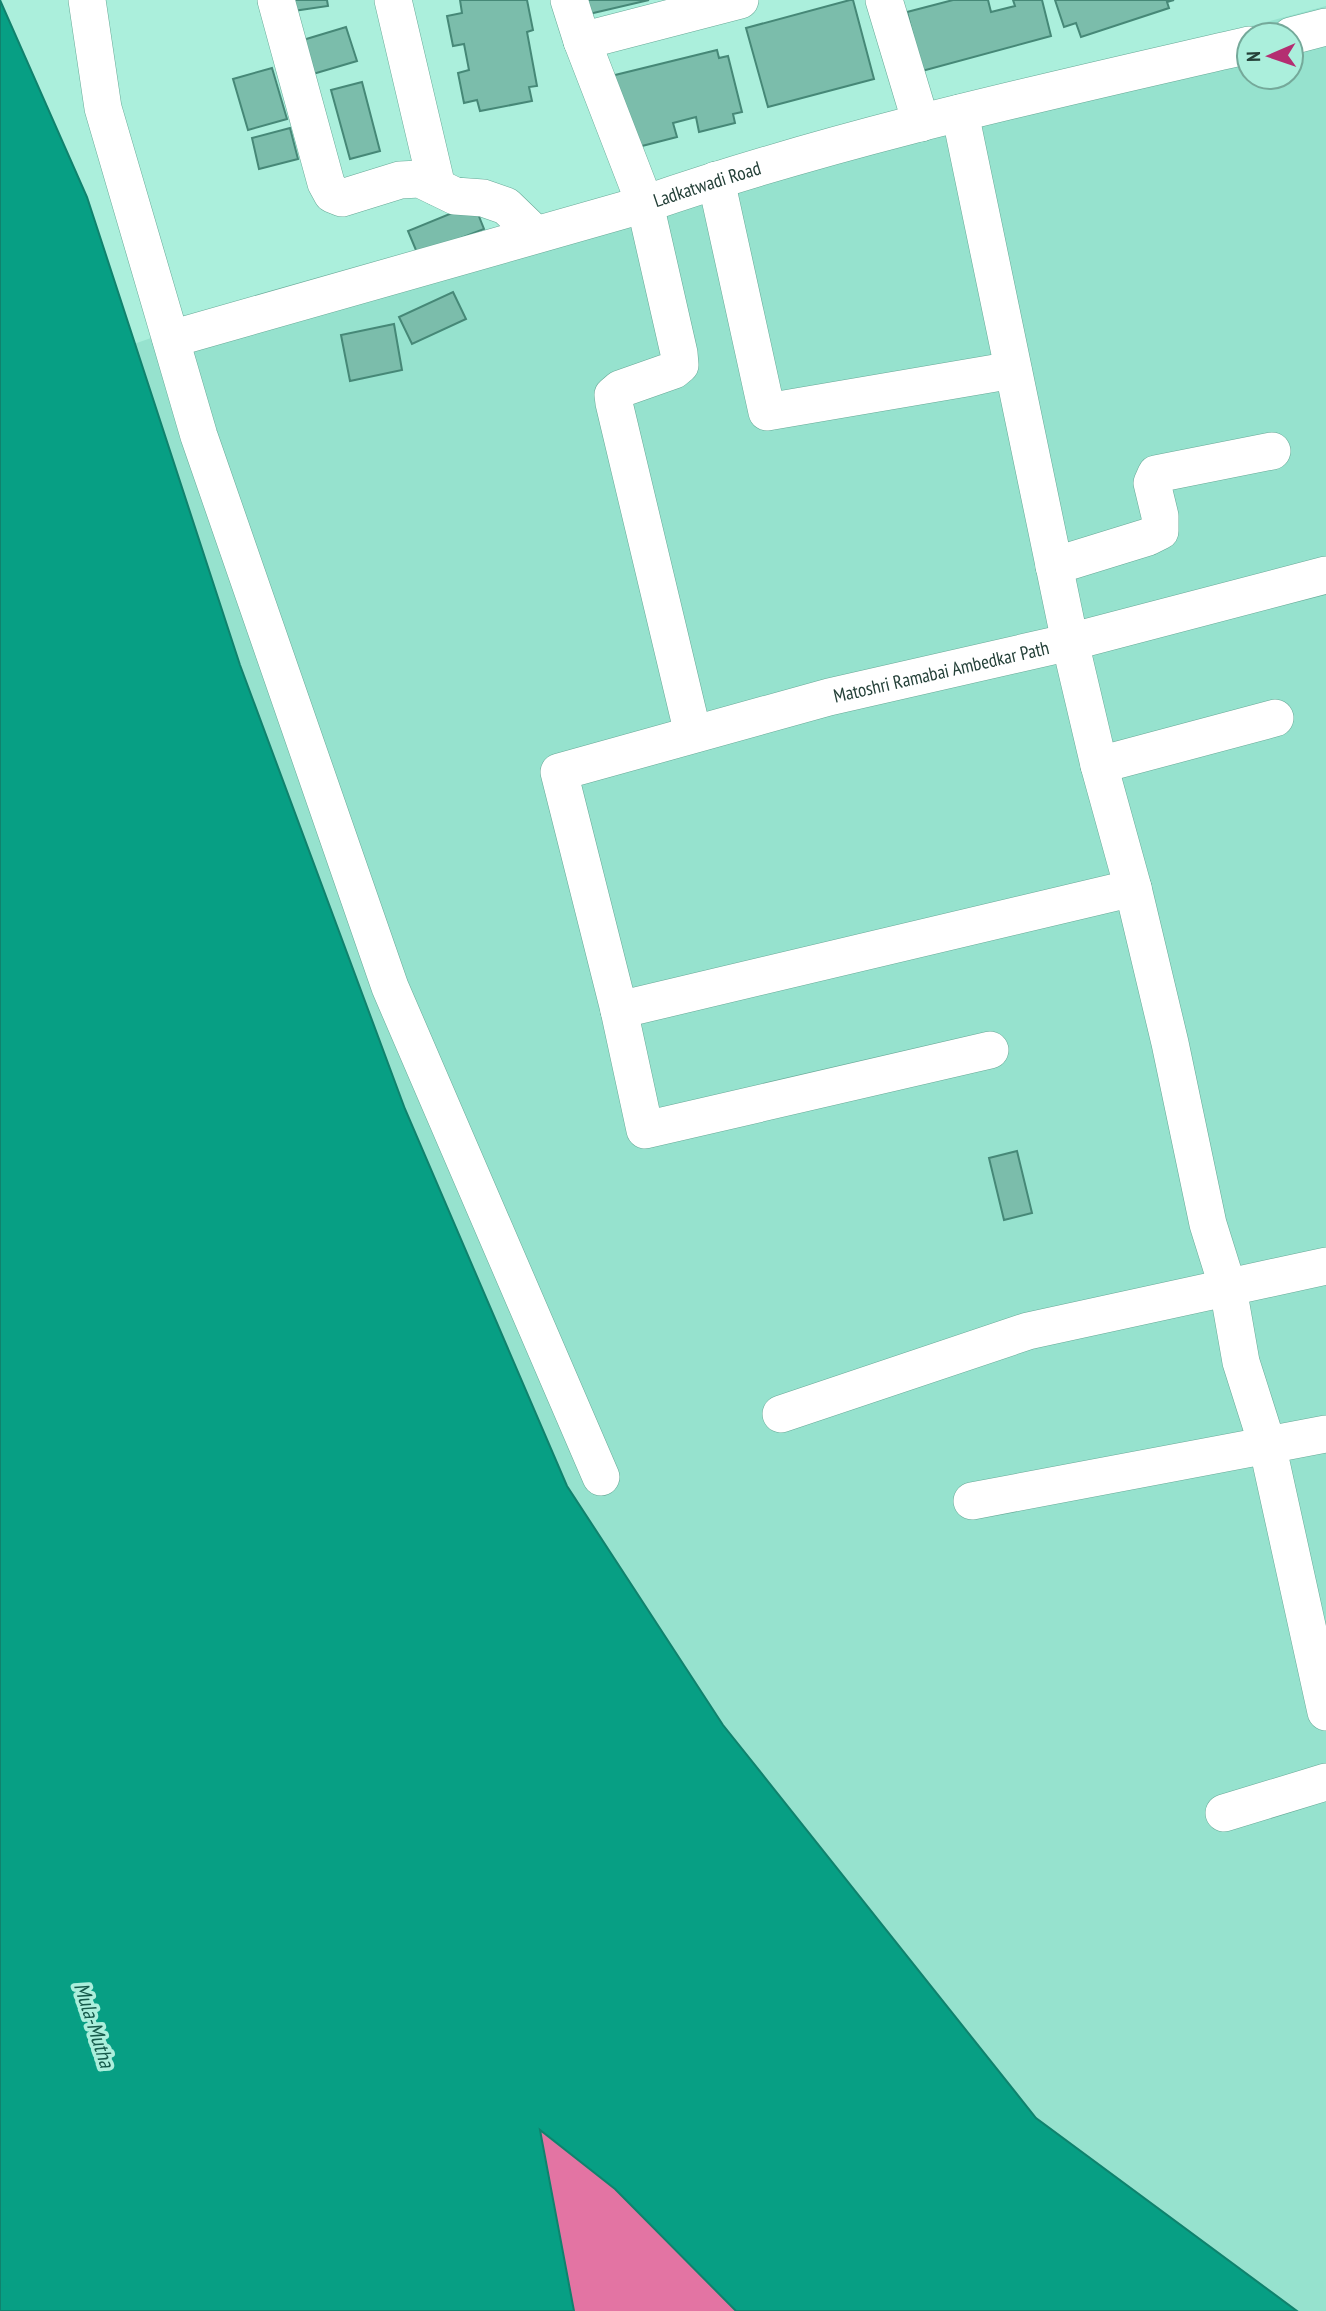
<svg xmlns="http://www.w3.org/2000/svg" width="1326" height="2311" font-family="'PT Sans Narrow',sans-serif">
<rect width="100%" height="100%" fill="#abefdc"/>
<path fill="#96e2ce" fill-rule="evenodd" d="M1326,6V2311H489L0,391L151,338L180,325L1176,46ZM1249,35H1291V77H1249Z"/>
<path fill="#e374a3" d="M539,2130L615,2189L736,2311H574Z"/>
<path fill="#079f84" stroke="#10826d" stroke-width="2" d="M0,0L87,197L240,665L405,1109L567,1486L723,1725L1036,2118L1297,2311H736L615,2189L540,2130L574,2311H0Z"/>
<g fill="#7bbdab" stroke="#468877" stroke-width="2">
<path d="M291,0H327L328,6L293,11Z"/>
<path d="M460,0H527L533,30L527,32L537,86L529,87L532,101L480,111L477,100L464,103L458,73L469,70L464,44L453,46L447,16L462,13Z"/>
<path d="M586,0H649L589,14Z"/>
<path d="M850,0H853L874,79L768,107L746,28Z"/>
<path d="M953,0H988L991,12L1015,6L1013,0H1042L1051,36L922,71L907,12Z"/>
<path d="M1055,0H1174L1167,2L1169,8L1081,37L1076,23L1064,27Z"/>
<path d="M346,27L357,61L313,74L303,40Z"/>
<path d="M717,50L719,58L728,56L742,112L733,114L735,123L699,132L696,117L673,123L677,137L638,147L611,76Z"/>
<path d="M272,68L287,119L248,130L233,79Z"/>
<path d="M362,82L380,151L350,159L331,90Z"/>
<path d="M290,128L298,159L259,169L252,138Z"/>
<path d="M474,204L484,229L418,255L408,231Z"/>
<path d="M453,292L466,319L412,344L399,317Z"/>
<path d="M394,324L402,370L350,381L341,335Z"/>
<path d="M1017,1151L1032,1213L1004,1220L989,1158Z"/>
</g>
<g fill="none" stroke-linecap="round" stroke-linejoin="round">
<g stroke="#67a997" stroke-width="38">
<g id="street">
<path d="M87,0L103,108L199,436L390,987L601,1477"/>
<path d="M276,0L326,183L332,194L342,198L400,180L420,179L455,196L483,198L506,206L535,234"/>
<path d="M393,0L437,187"/>
<path d="M569,0L582,41L645,204L679,353L680,365L674,370L620,389L613,395L614,403L693,734"/>
<path d="M884,0L921,123"/>
<path d="M1291,36L1326,27"/>
<path d="M582,41L740,0"/>
<path d="M960,113L1070,642L1099,765L1133,888L1170,1043L1208,1224L1228,1288L1241,1362L1267,1444L1326,1712"/>
<path d="M716,180L767,412L1013,370"/>
<path id="s1" d="M171,339L645,204C842,136 1046,92 1249,45"/>
<path d="M1054,566L1148,537L1160,531V516L1152,483L1156,474L1272,451"/>
<path d="M1099,765L1275,718"/>
<path id="s2" d="M1133,888L619,1010L559,772L829,697L1070,642L1326,575"/>
<path d="M619,1010L645,1130L990,1050"/>
<path d="M781,1414L1028,1331L1326,1266"/>
<path d="M972,1501L1326,1434"/>
<path d="M1224,1813L1326,1782"/>
</g>
</g>
<use href="#street" stroke="#fff" stroke-width="37"/>
</g>
<g text-anchor="middle" stroke-width="7" stroke-linejoin="round" paint-order="stroke">
<g font-size="19" fill="#244038" stroke="#abefdc">
<text dy="7" stroke="none"><textPath href="#s1" startOffset="558">Ladkatwadi Road</textPath></text>
<text dy="7" stroke="none"><textPath href="#s2" startOffset="1169">Matoshri Ramabai Ambedkar Path</textPath></text>
</g>
<g font-size="21" font-style="italic" fill="#15594a" stroke="#abefdc">
<text transform="translate(94 2025) rotate(72)" y="7">Mula-Mutha</text>
</g>
</g>
<g transform="translate(1270 56) rotate(268)"><circle r="33" fill="#abefdc" stroke="#75a99a" stroke-width="2"/>
<path d="M0-5L12 26L0 18L-12 26Z" fill="#b42e71"/>
<text y="-10" font-size="19" font-weight="bold" text-anchor="middle" fill="#244038">N</text>
</g>
</svg>
